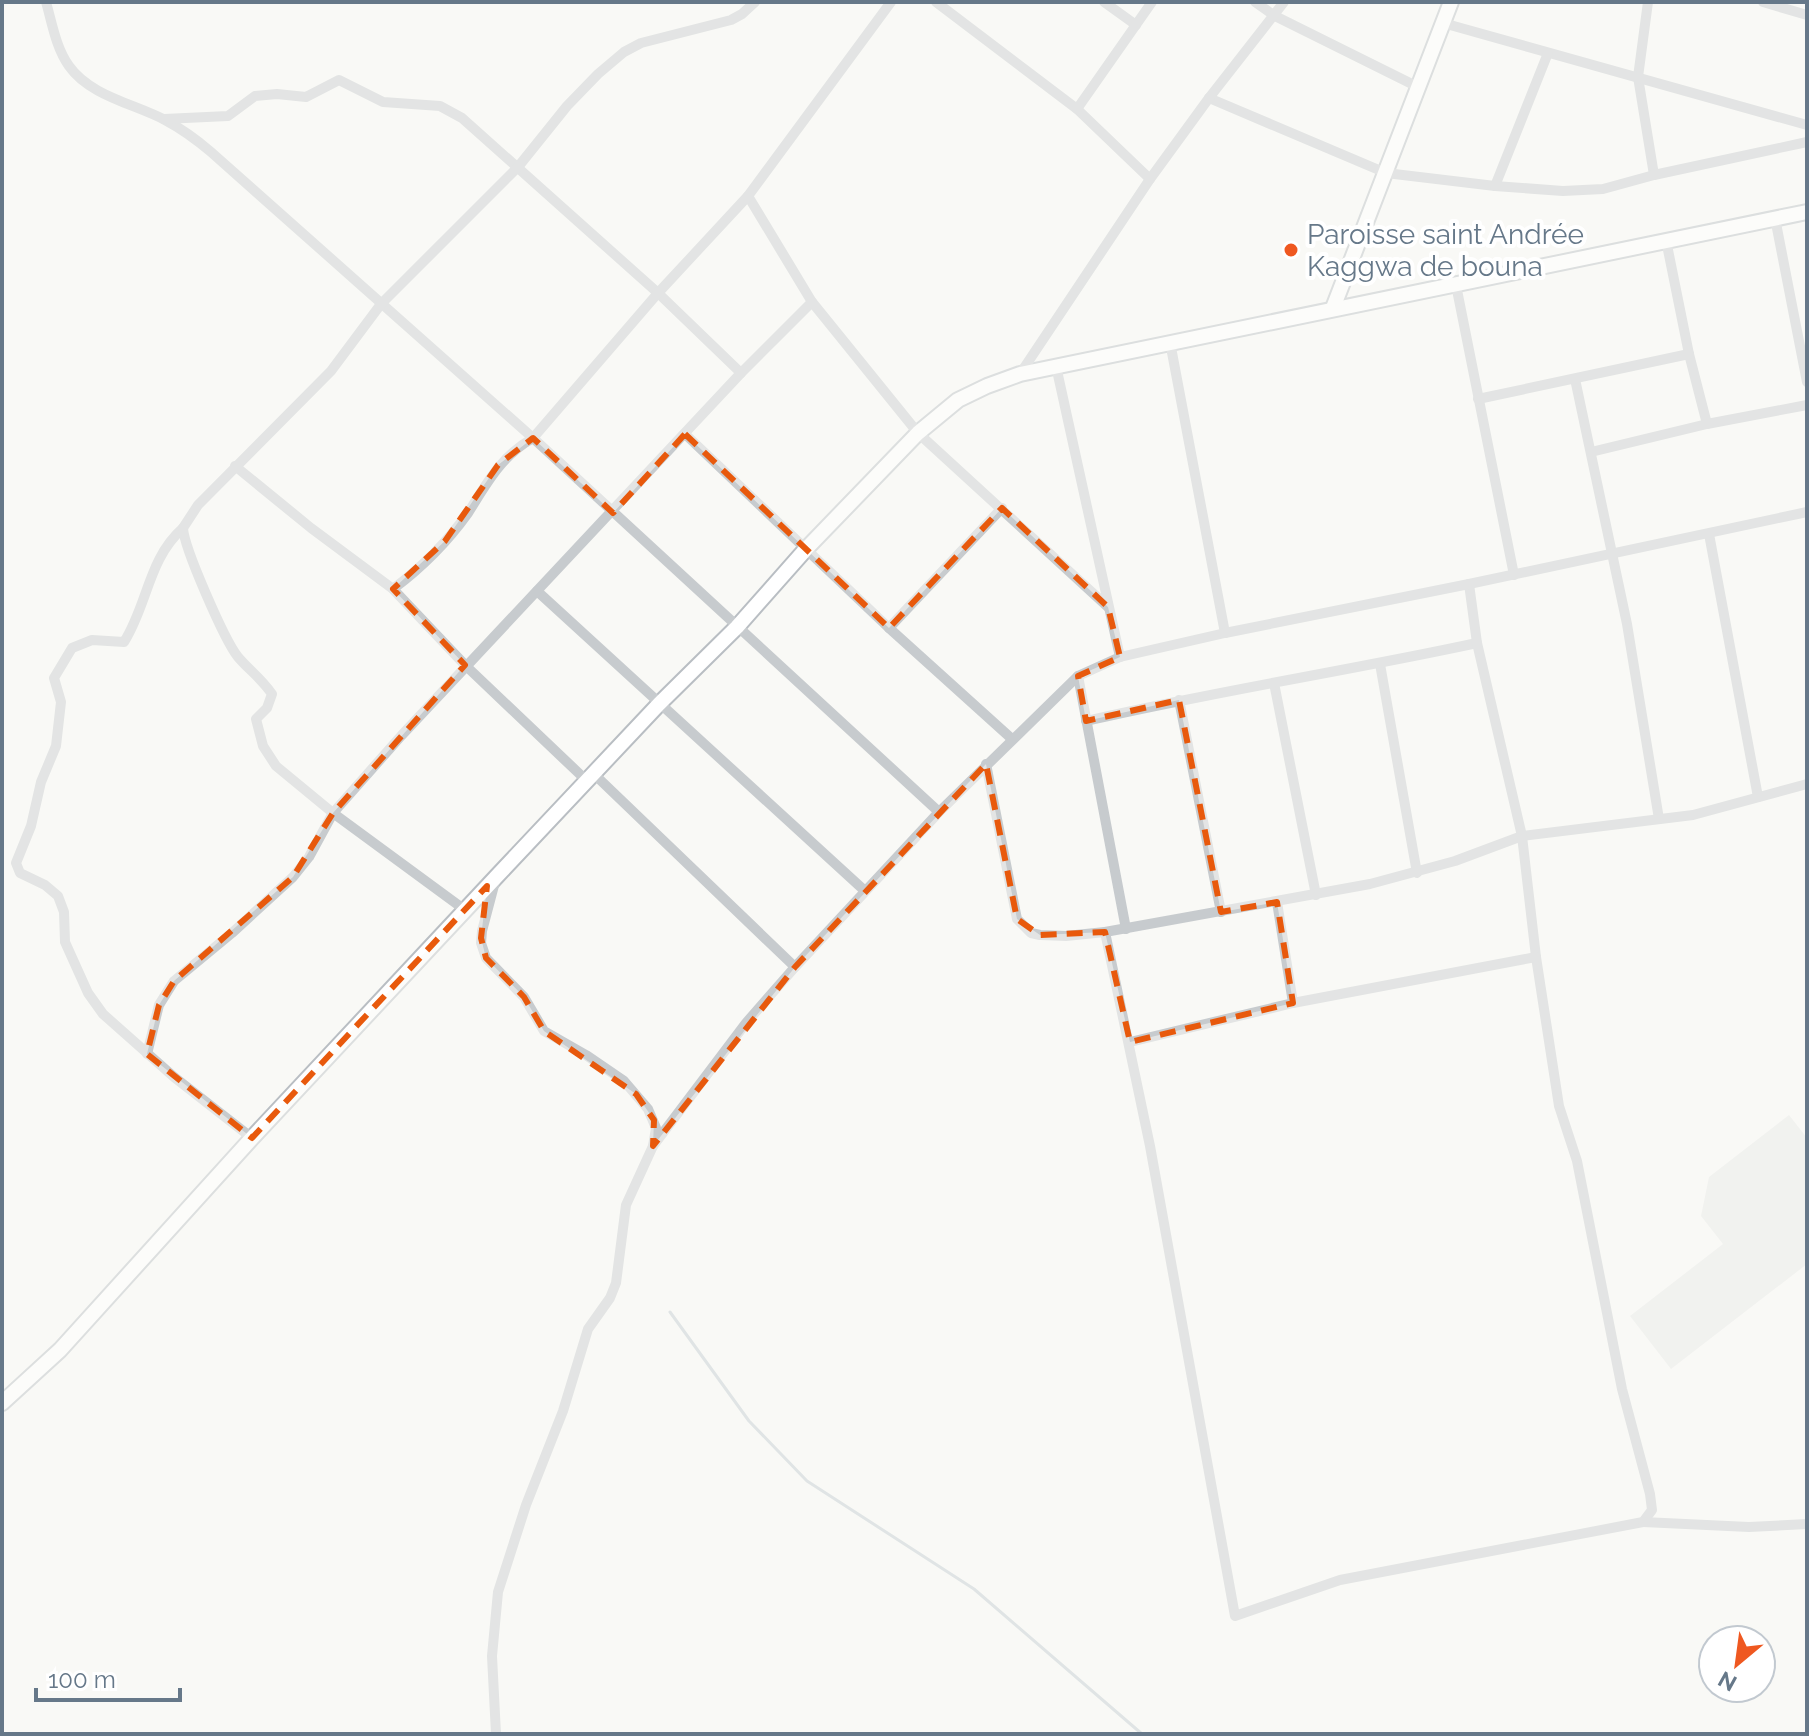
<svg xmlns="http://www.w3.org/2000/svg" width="1809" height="1736" font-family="Raleway,sans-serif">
<rect width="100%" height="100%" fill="#f9f9f6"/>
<path fill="#e7e8e7" d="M1789,1115L1807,1138V1264L1671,1369L1630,1316L1723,1244L1701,1216L1709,1177Z"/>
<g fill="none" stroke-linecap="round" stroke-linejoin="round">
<path stroke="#c0cbd0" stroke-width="3" d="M670,1312L749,1421L807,1481L974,1589L1142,1734"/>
<g stroke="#b9bec3" stroke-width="18">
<g id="secondary">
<path d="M1333,308L1451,2"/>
<path d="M2,1403L60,1350L252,1138L497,876L659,704L737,627L806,549L918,433L958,400L987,386L1020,374L1807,212"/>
</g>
</g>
<g stroke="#c7cbce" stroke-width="10">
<path d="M46,2C52,23 56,48 69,66C90,96 135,104 165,120C182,129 197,140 211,152L533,438L939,812"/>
<path d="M936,2L1077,109L1150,179"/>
<path d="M1104,2L1136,25"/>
<path d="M1255,2L1275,16L1418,87"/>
<path d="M1648,2L1638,77L1654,175"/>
<path d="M1763,2L1807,15"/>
<path d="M1443,23L1807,125"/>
<path d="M1209,98L1386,173L1495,186L1563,191L1603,189L1654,175L1807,142"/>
<path d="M1077,109L1152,2"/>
<path d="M164,119L228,116L255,96L277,94L306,97L339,80L383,102L440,106L462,118L658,293L741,373"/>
<path d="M1495,186L1548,53"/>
<path d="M748,196L812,302L918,433L1108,607"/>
<path d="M1775,218L1807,382"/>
<path d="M1666,240L1689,354L1707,424"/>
<path d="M1456,285L1514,575"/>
<path d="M1170,342L1225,633"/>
<path d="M1056,366L1120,657"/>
<path d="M1020,374L1150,179L1209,98L1284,2"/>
<path d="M1575,379L1627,624L1659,819"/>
<path d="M1478,399L1689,354"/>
<path d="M685,434L889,628L1012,739"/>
<path d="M1591,452L1707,424L1807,405"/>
<path d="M235,466L311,528L393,589L465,665L588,782"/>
<path d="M183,528C148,559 148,604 124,642L92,640L72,648L54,678L61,702L56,746L41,782L31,826L16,863L20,873L45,885L58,896L64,912L65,942L88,993L103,1014L174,1077L252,1138"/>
<path d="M1709,534L1758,797"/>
<path d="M393,589C421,568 448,541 468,513C487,483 501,456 533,438L658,293L748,196L891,2"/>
<path d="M537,591L865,891"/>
<path d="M889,628L1002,508"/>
<path d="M1380,664L1417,873"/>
<path d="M1078,676L1126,929"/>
<path d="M1274,683L1316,895"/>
<path d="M1179,700L1221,912"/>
<path d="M1086,721C1216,691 1347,671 1477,643"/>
<path d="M986,764L1017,919L1031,933L1040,935L1066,936L1105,932L1370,884L1455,861L1522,836L1693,815L1807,784"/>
<path d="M595,775L795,967"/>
<path d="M1277,902L1293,1003"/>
<path d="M465,910L333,813L276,766L263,746L256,719L267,708L272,694C261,678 249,670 238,657C225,641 184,548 183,528L198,505L331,371L381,304L518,167L567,106L598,74L624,52L641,43L731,20L742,14L755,2"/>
<path d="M1105,932L1150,1146L1235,1616L1340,1580L1643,1522L1652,1510L1650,1494L1622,1389L1577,1161L1559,1106L1536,957L1522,836L1477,643L1469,584"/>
<path d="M1130,1042L1293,1003L1536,957"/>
<path d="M147,1054L159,1005L174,981L232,933L293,877L309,857L333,813L401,736L741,373L812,302"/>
<path d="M653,1146L746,1023L795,967L939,812L1078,676L1120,657L1225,633L1469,584L1807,512"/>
<path d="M1643,1522L1749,1527L1807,1524"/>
<path d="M496,1734L492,1656L498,1592L526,1505L563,1411L588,1329L610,1298L616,1283L626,1205L653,1146L656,1128L648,1109L624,1081L586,1055L544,1031L524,997L486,958L481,943L482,931L496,878"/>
</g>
<use href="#secondary" stroke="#fff" stroke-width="14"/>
</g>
<path d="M0 0H1809V1736H0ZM685,434L889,628L1002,508L1108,607L1120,657L1078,676L1086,721L1179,700L1221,912L1277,902L1293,1003L1130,1042L1105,932L1040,935L1017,919L986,764L795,967L653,1146L654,1120L636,1094L544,1031L524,997L486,958L481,938L487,886L252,1138L147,1054L159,1005L174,981L293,877L333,813L465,665L393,589L445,541L498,465L533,438L613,513Z" fill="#f9f9f6" fill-opacity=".55" fill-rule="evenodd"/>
<path fill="none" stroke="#e8590c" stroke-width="6" stroke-dasharray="16 10" stroke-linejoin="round" d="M685,434L889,628L1002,508L1108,607L1120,657L1078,676L1086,721L1179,700L1221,912L1277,902L1293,1003L1130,1042L1105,932L1040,935L1017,919L986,764L795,967L653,1146L654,1120L636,1094L544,1031L524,997L486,958L481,938L487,886L252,1138L147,1054L159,1005L174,981L293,877L333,813L465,665L393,589L445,541L498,465L533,438L613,513Z"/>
<circle fill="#ef5820" stroke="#fff" stroke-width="3" cx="1291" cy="250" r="8"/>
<g text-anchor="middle" stroke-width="8" stroke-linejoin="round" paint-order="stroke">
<g font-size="28" fill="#667889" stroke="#fff" text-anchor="start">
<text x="1307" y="244">Paroisse saint Andrée<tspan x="1307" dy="32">Kaggwa de bouna</tspan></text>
</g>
</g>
<rect width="1809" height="1736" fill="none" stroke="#667889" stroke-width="8"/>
<g transform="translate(1737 1664) rotate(209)"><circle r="38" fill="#ffffff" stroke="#c2c9d0" stroke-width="2"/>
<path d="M0-6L14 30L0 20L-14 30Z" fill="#ef5820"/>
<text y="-12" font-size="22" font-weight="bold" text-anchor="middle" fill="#667889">N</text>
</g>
<path d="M36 1688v12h144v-12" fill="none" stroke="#667889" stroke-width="4"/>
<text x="48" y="1688" font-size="24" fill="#667889" stroke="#ffffff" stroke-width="6" paint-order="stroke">100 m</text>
</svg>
